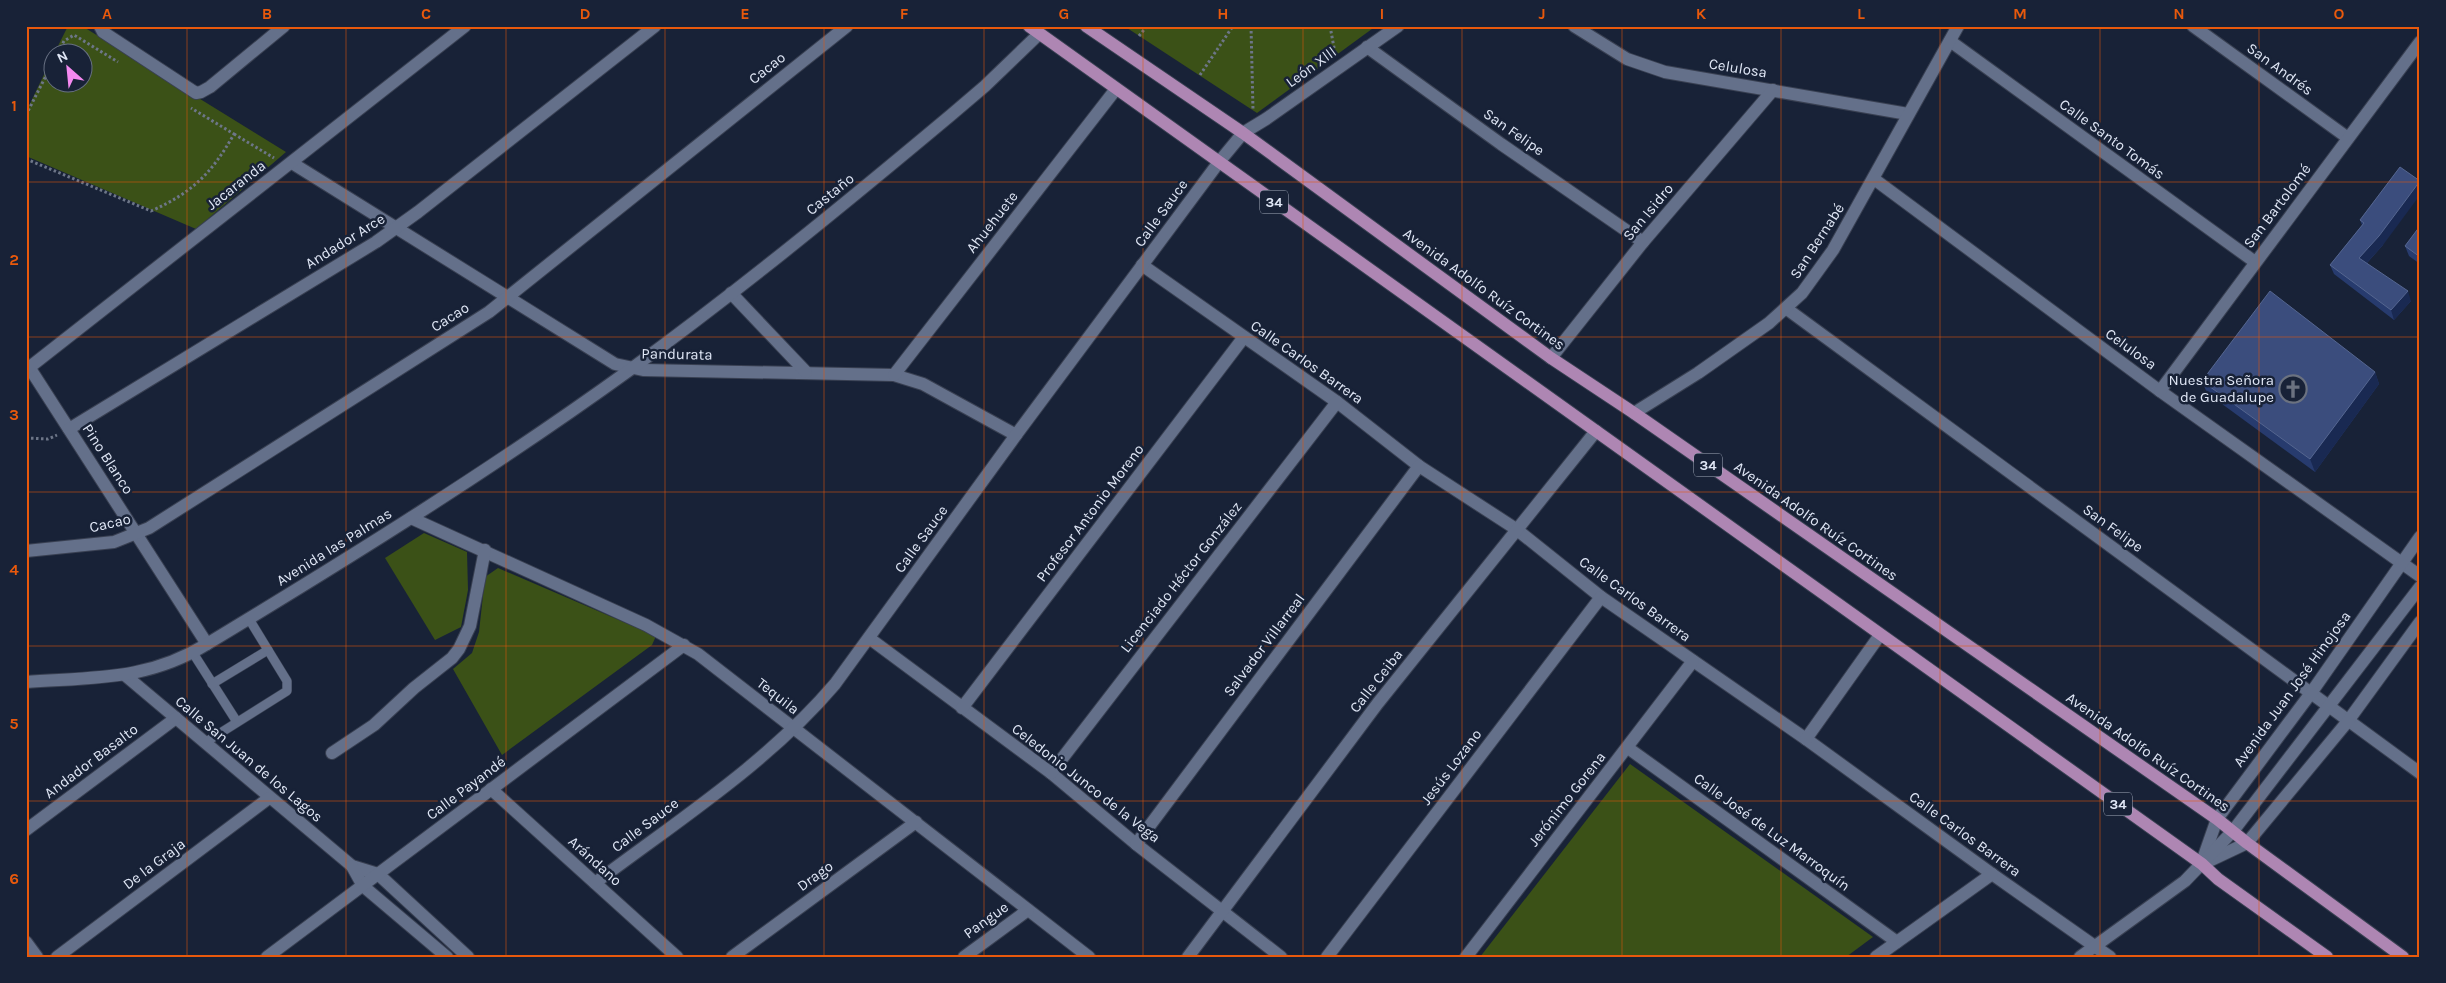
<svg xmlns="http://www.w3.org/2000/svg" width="2446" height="983" font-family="Karla,sans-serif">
<rect width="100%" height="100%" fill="#182237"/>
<g fill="#3b5117">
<path d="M68,26H82L286,152L196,229L26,156V112L52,58V82H82V52H55Z"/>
<path d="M1124,26H1376L1257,113Z"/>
<path d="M424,533L467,552L468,590L461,627L435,640L385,558Z"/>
<path d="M498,568L656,636L652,645L502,755L453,669L472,653L479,632L485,577Z"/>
<path d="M1630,764L1873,937L1846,957H1480Z"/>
</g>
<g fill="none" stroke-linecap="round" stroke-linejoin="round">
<g stroke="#394052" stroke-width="10">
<g id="lane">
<path d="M193,653L237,722"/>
<path d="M212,684L268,650L249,619"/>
<path d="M206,742L287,691V681L268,650"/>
</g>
</g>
<g stroke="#394052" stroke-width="14">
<g id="street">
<path d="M100,26L103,32L196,93L201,92L210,87L284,26"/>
<path d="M1574,26L1627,59L1665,72L1908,114"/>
<path d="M2193,26L2348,138"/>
<path d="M1950,41L2255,262"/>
<path d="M1367,47L1501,144L1643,242"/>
<path d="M292,163L615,364L643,370L894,375L923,384L1016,435"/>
<path d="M1874,179L2160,391L2420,576"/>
<path d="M1142,265L1337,402L1419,466L1516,529L1601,597L1806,739L1992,874L2110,957"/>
<path d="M731,293L806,372"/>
<path d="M1787,309L2420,773"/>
<path d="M1551,358L1643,242L1773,90"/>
<path d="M29,367L207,644"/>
<path d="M26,370L465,26"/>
<path d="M894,375L1116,89"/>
<path d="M2160,391L2420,42"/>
<path d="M1634,413L1698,373L1769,323L1802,293L1833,250L1958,26"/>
<path d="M69,429L376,242L418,212L655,26"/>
<path d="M411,518L646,625L698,654L1089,957"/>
<path d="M26,551L114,542L149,528L489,312L847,26"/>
<path d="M869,638L1051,773L1136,844L1281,957"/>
<path d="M126,676L352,866L378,874L468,957"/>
<path d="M962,708L1244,337"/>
<path d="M1806,739L1880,635"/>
<path d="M1628,748L1897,942"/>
<path d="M332,753L374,725L414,688L452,658L459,649L470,626L485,550"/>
<path d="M1051,773L1337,402"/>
<path d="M491,789L677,957"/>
<path d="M26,830L176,718"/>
<path d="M1136,844L1419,466"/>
<path d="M2203,859L2217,819L2311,693L2420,537"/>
<path d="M2209,861L2247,843L2348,721L2420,622"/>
<path d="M352,866L363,886L447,957"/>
<path d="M595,883C677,821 768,763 835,684L1016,435L1219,162L1243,133L1266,119L1398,26"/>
<path d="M26,942L37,957"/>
<path d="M57,957L269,798"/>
<path d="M267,957L684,645"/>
<path d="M732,957L916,822"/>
<path d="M964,957L1028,910"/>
<path d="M1188,957L1378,703L1596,431"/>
<path d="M1327,957L1601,597"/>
<path d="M1466,957L1693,661"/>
<path d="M1876,957L1992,874"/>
<path d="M2080,957L2185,881L2233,831L2420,587"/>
</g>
</g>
<g stroke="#394052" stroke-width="14">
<path id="secondary" d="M26,682C94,677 147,681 207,644C351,557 494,468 631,369C741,289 847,202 951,115L985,86L1039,34"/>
</g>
<g stroke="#394052" stroke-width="14">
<g id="primary">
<path d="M1029,26L2202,864L2218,879L2327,957"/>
<path d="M1086,26L1243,133L1551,358L1634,413L2217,819L2247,843L2403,957"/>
</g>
</g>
<g stroke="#6d7688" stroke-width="3" stroke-dasharray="2.5 2.5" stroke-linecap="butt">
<path d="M1251,26L1253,110"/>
<path d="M1330,26L1335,53"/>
<path d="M1139,36L1147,26"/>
<path d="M58,52L64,41L74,35L118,62"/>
<path d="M1200,75L1233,26"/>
<path d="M26,115L52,64"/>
<path d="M234,134L274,158"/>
<path d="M26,159L151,211C192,193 212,173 234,134L191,108"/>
<path d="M26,438L48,439L57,435"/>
</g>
<use href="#lane" stroke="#64708a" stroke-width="9"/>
<use href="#street" stroke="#64708a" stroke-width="12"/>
<use href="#secondary" stroke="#64708a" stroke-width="12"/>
<use href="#primary" stroke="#ae86b3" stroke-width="12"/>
</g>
<g fill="#273b6e">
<path d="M2400,167L2383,245L2367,263L2411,301L2394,320L2334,274L2330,265L2362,225L2360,220Z"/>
<path d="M2420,226V264L2409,256L2405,246Z"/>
<path d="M2375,372L2379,384L2315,472L2207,393L2202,381Z"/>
</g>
<g fill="#192952">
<path d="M2420,181V195L2383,245L2363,267L2359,258Z"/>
<path d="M2408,291L2411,301L2394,320L2391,310Z"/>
<path d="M2375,372L2379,384L2315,472L2310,459Z"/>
</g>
<g fill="#3b4d7d" stroke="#556690">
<path d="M2400,167L2420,181L2379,236L2359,258L2408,291L2391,310L2330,265L2364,223L2360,220Z"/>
<path d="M2420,226V257L2405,246Z"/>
<path d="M2270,291L2375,372L2310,459L2202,381Z"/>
</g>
<path fill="none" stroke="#e8590c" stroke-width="1" stroke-opacity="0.55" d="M187,26V957M346,26V957M506,26V957M665,26V957M824,26V957M984,26V957M1143,26V957M1303,26V957M1462,26V957M1622,26V957M1781,26V957M1940,26V957M2100,26V957M2259,26V957M26,182H2420M26,337H2420M26,492H2420M26,646H2420M26,801H2420"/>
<defs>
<g id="church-ring" transform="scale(1.4375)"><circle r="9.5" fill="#182237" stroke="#6b7280" stroke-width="1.5"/><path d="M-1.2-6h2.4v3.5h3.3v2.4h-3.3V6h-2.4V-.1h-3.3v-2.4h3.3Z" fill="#6b7280"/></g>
</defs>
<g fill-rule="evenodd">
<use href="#church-ring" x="2293" y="389"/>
</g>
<g text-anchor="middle" stroke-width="5" stroke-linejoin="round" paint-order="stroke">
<g fill="#182237" stroke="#a4acbd" stroke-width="1">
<rect x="1260" y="190.5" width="28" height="23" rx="4"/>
<rect x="1694" y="453.5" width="28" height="23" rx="4"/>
<rect x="2104" y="792.5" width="28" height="23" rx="4"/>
</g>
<g font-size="14" font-weight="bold" fill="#e0e7f6">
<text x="1274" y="207">34</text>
<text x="1708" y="470">34</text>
<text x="2118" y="809">34</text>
</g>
<g font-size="15" fill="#e0e7f6" stroke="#182237">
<text transform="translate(1311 67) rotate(-36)" y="5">León Xlll</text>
<text transform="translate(767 68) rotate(-38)" y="5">Cacao</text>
<text transform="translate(1738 68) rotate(9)" y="5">Celulosa</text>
<text transform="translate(2280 69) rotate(36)" y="5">San Andrés</text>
<text transform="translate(1514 132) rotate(35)" y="5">San Felipe</text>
<text transform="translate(2112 139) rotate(36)" y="5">Calle Santo Tomás</text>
<text transform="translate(236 185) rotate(-38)" y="5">Jacaranda</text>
<text transform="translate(830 194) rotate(-39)" y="5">Castaño</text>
<text transform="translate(2277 206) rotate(-53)" y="5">San Bartolomé</text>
<text transform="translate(1648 212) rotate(-50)" y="5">San Isidro</text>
<text transform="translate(1161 213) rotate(-54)" y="5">Calle Sauce</text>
<text transform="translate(992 222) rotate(-52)" y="5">Ahuehuete</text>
<text transform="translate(345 241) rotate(-32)" y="5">Andador Arce</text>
<text transform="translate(1817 241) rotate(-57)" y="5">San Bernabé</text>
<text transform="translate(1484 289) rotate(36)" y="5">Avenida Adolfo Ruíz Cortines</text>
<text transform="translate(450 317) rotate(-32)" y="5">Cacao</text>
<text transform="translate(2131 349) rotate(36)" y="5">Celulosa</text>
<text transform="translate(677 354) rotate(1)" y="5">Pandurata</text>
<text transform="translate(1307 362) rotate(35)" y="5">Calle Carlos Barrera</text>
<text transform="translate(108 459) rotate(57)" y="5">Pino Blanco</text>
<text transform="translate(1090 513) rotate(-53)" y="5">Profesor Antonio Moreno</text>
<text transform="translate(1816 521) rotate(35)" y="5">Avenida Adolfo Ruíz Cortines</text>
<text transform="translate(110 523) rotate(-13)" y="5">Cacao</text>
<text transform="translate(2113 528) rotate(36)" y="5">San Felipe</text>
<text transform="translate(921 539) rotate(-54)" y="5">Calle Sauce</text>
<text transform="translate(334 547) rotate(-32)" y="5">Avenida las Palmas</text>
<text transform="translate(1181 577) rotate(-52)" y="5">Licenciado Héctor González</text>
<text transform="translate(1635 599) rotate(36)" y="5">Calle Carlos Barrera</text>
<text transform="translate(1264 645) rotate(-53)" y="5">Salvador Villarreal</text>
<text transform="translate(1376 681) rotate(-52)" y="5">Calle Ceiba</text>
<text transform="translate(2292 689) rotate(-54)" y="5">Avenida Juan José Hinojosa</text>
<text transform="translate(778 696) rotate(38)" y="5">Tequila</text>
<text transform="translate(2148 752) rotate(35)" y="5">Avenida Adolfo Ruíz Cortines</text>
<text transform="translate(249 759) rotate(40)" y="5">Calle San Juan de los Lagos</text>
<text transform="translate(91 761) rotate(-37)" y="5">Andador Basalto</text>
<text transform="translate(1451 767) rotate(-53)" y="5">Jesús Lozano</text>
<text transform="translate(1086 783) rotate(38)" y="5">Celedonio Junco de la Vega</text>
<text transform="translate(466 788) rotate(-37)" y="5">Calle Payandé</text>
<text transform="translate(1567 799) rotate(-52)" y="5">Jerónimo Gorena</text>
<text transform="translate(645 825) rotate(-37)" y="5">Calle Sauce</text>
<text transform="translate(1772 832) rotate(36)" y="5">Calle José de Luz Marroquín</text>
<text transform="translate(1965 834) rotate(36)" y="5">Calle Carlos Barrera</text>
<text transform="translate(595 861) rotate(42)" y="5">Arándano</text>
<text transform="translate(154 864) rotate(-37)" y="5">De la Graja</text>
<text transform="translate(815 876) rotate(-36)" y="5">Drago</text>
<text transform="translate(986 920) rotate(-36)" y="5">Pangue</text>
</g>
<g font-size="15" fill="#e0e7f6" stroke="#182237" text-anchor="end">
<text x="2274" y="385">Nuestra Señora<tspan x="2274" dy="17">de Guadalupe</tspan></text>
</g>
</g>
<rect width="2446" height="983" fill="none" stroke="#182237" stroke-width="55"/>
<g transform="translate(68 68) rotate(333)"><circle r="24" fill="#182237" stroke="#687183"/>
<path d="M0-4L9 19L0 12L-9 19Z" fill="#f489f0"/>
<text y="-8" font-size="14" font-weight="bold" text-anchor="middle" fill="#e0e7f6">N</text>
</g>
<rect x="28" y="28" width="2390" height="928" fill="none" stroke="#e8590c" stroke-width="2"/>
<g font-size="16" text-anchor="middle" font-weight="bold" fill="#e8590c">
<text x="107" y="19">A</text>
<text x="267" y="19">B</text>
<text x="426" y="19">C</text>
<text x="585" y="19">D</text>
<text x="745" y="19">E</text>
<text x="904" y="19">F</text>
<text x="1064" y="19">G</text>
<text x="1223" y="19">H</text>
<text x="1382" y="19">I</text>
<text x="1542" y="19">J</text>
<text x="1701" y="19">K</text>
<text x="1861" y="19">L</text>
<text x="2020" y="19">M</text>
<text x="2179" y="19">N</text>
<text x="2339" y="19">O</text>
<text x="14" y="111">1</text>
<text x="14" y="265">2</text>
<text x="14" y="420">3</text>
<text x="14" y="575">4</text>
<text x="14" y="729">5</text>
<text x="14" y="884">6</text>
</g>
</svg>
